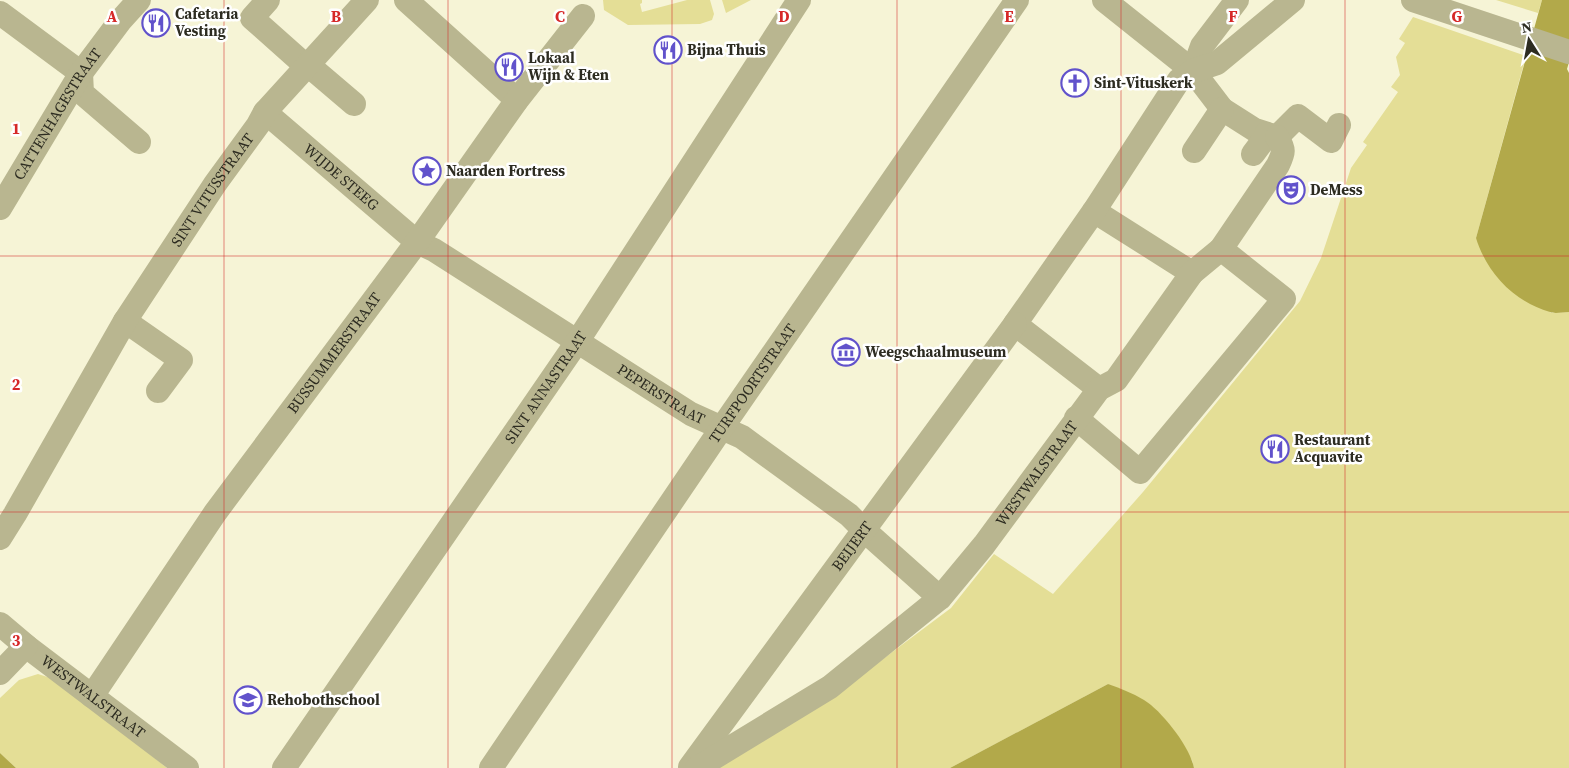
<svg xmlns="http://www.w3.org/2000/svg" width="1569" height="768" font-family="'Source Serif 4',serif">
<rect width="100%" height="100%" fill="#f6f4d6"/>
<g fill="#e4de96">
<path d="M603,0H642V3L640,4L642,12L687,0H710L714,14L712,20L700,24L628,25L604,10Z"/>
<path d="M722,0H751L726,13Z"/>
<path d="M1496,0H1542L1538,13Z"/>
<path d="M1413,17L1526,56L1476,238L1551,313L1569,312V768H1194L1192,760L1108,684L950,768H710L843,689L951,608L994,554L1053,594L1143,492L1300,301L1321,258L1351,168L1367,145L1363,142L1398,92L1391,87L1400,75L1396,57L1405,43L1399,39Z"/>
<path d="M38,674L60,681L167,768H16L0,753V698L19,680Z"/>
</g>
<g fill="#b2a94a">
<path d="M1542,0H1569V62L1567,69L1569,73V312C1563,312 1555,314 1550,312C1513,301 1487,273 1476,238Z"/>
<path d="M1108,684C1120,688 1132,693 1144,700C1162,711 1190,747 1194,768H950Z"/>
<path d="M0,753L16,768H0Z"/>
</g>
<g fill="none" stroke-linecap="round" stroke-linejoin="round">
<g stroke="#b9b690" stroke-width="24">
<path d="M268,0L252,18L306,66"/>
<path d="M406,0L517,100"/>
<path d="M1104,0L1193,71L1222,109L1255,130L1277,137"/>
<path d="M1413,0L1569,52"/>
<path d="M0,13L81,73"/>
<path d="M307,64L354,104"/>
<path d="M1193,71L1202,46L1237,0"/>
<path d="M81,73L82,93L139,142"/>
<path id="s1" d="M265,112L417,242L434,250L691,414L742,437L849,515L865,531L940,598"/>
<path d="M1277,137L1298,116L1331,141L1339,125"/>
<path d="M1194,151L1222,109"/>
<path d="M1253,154L1262,142L1266,134"/>
<path id="s2" d="M0,208L81,73L120,21L139,0"/>
<path d="M1094,211L1192,273"/>
<path d="M125,321L181,360L158,391"/>
<path d="M1099,389L1015,324L1094,211L1179,80L1193,71L1217,63L1293,0"/>
<path d="M1076,418L1140,472L1284,299L1221,249"/>
<path id="s3" d="M0,538L15,514L125,321L215,184L258,125L265,112L367,0"/>
<path id="s4" d="M0,624L26,646L187,768"/>
<path d="M0,673L26,646"/>
<path id="s5" d="M92,696L215,513L417,242L517,100L583,16"/>
<path id="s6" d="M690,767L1015,324"/>
<path id="s7" d="M284,768L577,342L799,0"/>
<path id="s8" d="M491,768L721,429L1017,0"/>
<path id="s9" d="M697,768L830,687L940,598L984,545L1099,389L1116,380L1192,273L1221,249L1278,165C1284,152 1285,150 1277,137"/>
</g>
</g>
<path fill="none" stroke="#d62828" stroke-width="1" stroke-opacity="0.55" d="M224,0V768M448,0V768M672,0V768M897,0V768M1121,0V768M1345,0V768M0,256H1569M0,512H1569"/>
<defs>
<g id="restaurant-ring" transform="scale(1.4375)"><circle r="9.5" fill="#fff" stroke="#6152cb" stroke-width="1.5"/><path d="M-5-6h1v4h1v-4h1v4h1v-4h1v5L-1.5 .5V6h-2V.5L-5-1ZM5-6V6H3V1.5H1.5Q1.5-4 5-6Z" fill="#6152cb"/></g>
<g id="church-ring" transform="scale(1.4375)"><circle r="9.5" fill="#fff" stroke="#6152cb" stroke-width="1.5"/><path d="M-1.2-6h2.4v3.5h3.3v2.4h-3.3V6h-2.4V-.1h-3.3v-2.4h3.3Z" fill="#6152cb"/></g>
<g id="sight-ring" transform="scale(1.4375)"><circle r="9.5" fill="#fff" stroke="#6152cb" stroke-width="1.5"/><path d="M0-6L1.8-2.2L6-1.7L2.9 1.2L3.7 5.4L0 3.3L-3.7 5.4L-2.9 1.2L-6-1.7L-1.8-2.2Z" fill="#6152cb"/></g>
<g id="theatre-ring" transform="scale(1.4375)"><circle r="9.5" fill="#fff" stroke="#6152cb" stroke-width="1.5"/><path d="M-5-5.5Q0-4 5-5.5V0Q5 5 0 6Q-5 5-5 0ZM-3.3-2.5H-1v1.5H-3.3ZM1-2.5H3.3v1.5H1ZM-2.8 1Q0 5.5 2.8 1Z" fill="#6152cb"/></g>
<g id="museum-ring" transform="scale(1.4375)"><circle r="9.5" fill="#fff" stroke="#6152cb" stroke-width="1.5"/><path d="M0-6L6-3V-2H-6V-3ZM-5-1h2V3h-2ZM-1-1h2V3h-2ZM3-1h2V3H3ZM-6 4H6V6H-6Z" fill="#6152cb"/></g>
<g id="school-ring" transform="scale(1.4375)"><circle r="9.5" fill="#fff" stroke="#6152cb" stroke-width="1.5"/><path d="M0-5L7-2L0 1L-7-2ZM-4 1L0 2.5L4 1V4Q0 6-4 4Z" fill="#6152cb"/></g>
</defs>
<g fill-rule="evenodd">
<use href="#restaurant-ring" x="156" y="23"/>
<use href="#restaurant-ring" x="668" y="50"/>
<use href="#restaurant-ring" x="509" y="67"/>
<use href="#church-ring" x="1075" y="83"/>
<use href="#sight-ring" x="427" y="171"/>
<use href="#theatre-ring" x="1291" y="190"/>
<use href="#museum-ring" x="846" y="352"/>
<use href="#restaurant-ring" x="1275" y="449"/>
<use href="#school-ring" x="248" y="700"/>
</g>
<g text-anchor="middle" stroke-width="5" stroke-linejoin="round" paint-order="stroke">
<g font-size="15" font-weight="bold" fill="#2d2c21" stroke="#fff" text-anchor="start">
<text x="175" y="19">Cafetaria<tspan x="175" dy="17">Vesting</tspan></text>
<text x="687" y="55">Bijna Thuis</text>
<text x="528" y="63">Lokaal<tspan x="528" dy="17">Wijn &amp; Eten</tspan></text>
<text x="1094" y="88">Sint-Vituskerk</text>
<text x="446" y="176">Naarden Fortress</text>
<text x="1310" y="195">DeMess</text>
<text x="865" y="357">Weegschaalmuseum</text>
<text x="1294" y="445">Restaurant<tspan x="1294" dy="17">Acquavite</tspan></text>
<text x="267" y="705">Rehobothschool</text>
</g>
<g font-size="15" fill="#2d2c21" stroke="#fff">
<text dy="5" stroke="none"><textPath href="#s2" startOffset="110">CATTENHAGESTRAAT</textPath></text>
<text dy="5" stroke="none"><textPath href="#s1" startOffset="100">WIJDE STEEG</textPath></text>
<text dy="5" stroke="none"><textPath href="#s3" startOffset="408">SINT VITUSSTRAAT</textPath></text>
<text dy="5" stroke="none"><textPath href="#s5" startOffset="420">BUSSUMMERSTRAAT</textPath></text>
<text dy="5" stroke="none"><textPath href="#s8" startOffset="465">TURFPOORTSTRAAT</textPath></text>
<text dy="5" stroke="none"><textPath href="#s7" startOffset="462">SINT ANNASTRAAT</textPath></text>
<text dy="5" stroke="none"><textPath href="#s1" startOffset="488">PEPERSTRAAT</textPath></text>
<text dy="5" stroke="none"><textPath href="#s9" startOffset="455">WESTWALSTRAAT</textPath></text>
<text dy="5" stroke="none"><textPath href="#s6" startOffset="274">BEIJERT</textPath></text>
<text dy="5" stroke="none"><textPath href="#s4" startOffset="118">WESTWALSTRAAT</textPath></text>
</g>
</g>
<g font-size="16" text-anchor="middle" font-weight="bold" fill="#d62828" stroke="#fff" stroke-width="5" stroke-linejoin="round" paint-order="stroke">
<text x="112" y="22">A</text>
<text x="336" y="22">B</text>
<text x="560" y="22">C</text>
<text x="784" y="22">D</text>
<text x="1009" y="22">E</text>
<text x="1233" y="22">F</text>
<text x="1457" y="22">G</text>
<text x="16" y="134">1</text>
<text x="16" y="390">2</text>
<text x="16" y="646">3</text>
</g>
<g transform="translate(1529 40) rotate(349)" stroke="#ffffff" stroke-width="4" paint-order="stroke">
<path d="M0-4L9 19L0 12L-9 19Z" fill="#2d2c21"/>
<text y="-8" font-size="14" font-weight="bold" text-anchor="middle" fill="#2d2c21">N</text>
</g>
</svg>
